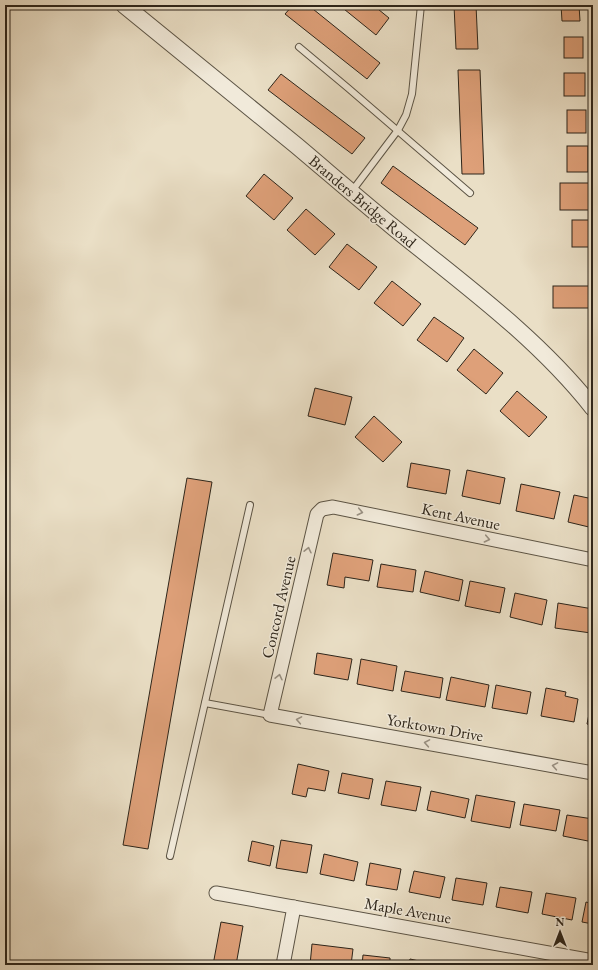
<svg xmlns="http://www.w3.org/2000/svg" width="598" height="970" font-family="'EB Garamond',serif">
<rect width="100%" height="100%" fill="#eadfc6"/>
<filter id="stains"><feTurbulence type="fractalNoise" baseFrequency=".005" numOctaves="4"/><feColorMatrix values="0 0 0 0 .2 0 0 0 0 .09 0 0 0 0 .02 0 0 0 .5 -.17"/></filter>
<radialGradient id="worn" r=".72"><stop offset=".6" stop-color="#630" stop-opacity="0"/><stop offset="1" stop-color="#630" stop-opacity=".3"/></radialGradient>
<g fill="#dea079" stroke="#2d251a">
<path d="M293,5H308L380,63L367,79L285,14Z"/>
<path d="M339,5H373L389,18L376,35Z"/>
<path d="M454,5H476L478,49H456Z"/>
<path d="M561,5H579L580,21H562Z"/>
<rect x="564" y="37" width="19" height="21"/>
<path d="M458,70H480L484,174H462Z"/>
<rect x="564" y="73" width="21" height="23"/>
<path d="M281,74L365,138L352,154L268,90Z"/>
<rect x="567" y="110" width="19" height="23"/>
<rect x="567" y="146" width="21" height="26"/>
<path d="M393,166L478,228L465,245L381,183Z"/>
<path d="M264,174L293,198L274,220L246,196Z"/>
<rect x="560" y="183" width="30" height="27"/>
<path d="M306,209L335,234L315,255L287,230Z"/>
<rect x="572" y="220" width="19" height="27"/>
<path d="M347,244L377,267L359,290L329,267Z"/>
<path d="M392,281L421,304L403,326L374,303Z"/>
<rect x="553" y="286" width="40" height="22"/>
<path d="M434,317L464,338L447,362L417,340Z"/>
<path d="M474,349L503,373L486,394L457,370Z"/>
<path d="M315,388L352,397L345,425L308,416Z"/>
<path d="M517,391L547,417L529,437L500,411Z"/>
<path d="M374,416L402,442L383,462L355,437Z"/>
<path d="M411,463L450,470L446,494L407,487Z"/>
<path d="M467,470L505,478L500,504L462,496Z"/>
<path d="M187,478L212,482L148,849L123,845Z"/>
<path d="M521,484L560,492L554,519L516,511Z"/>
<path d="M574,495L593,499V528L568,522Z"/>
<path d="M333,553L373,560L369,581L345,577L344,588L327,585Z"/>
<path d="M381,564L416,570L413,592L377,587Z"/>
<path d="M425,571L463,580L459,601L420,592Z"/>
<path d="M470,581L505,588L500,613L465,606Z"/>
<path d="M515,593L547,600L542,625L510,617Z"/>
<path d="M558,603L593,609L591,633L555,628Z"/>
<path d="M317,653L352,659L348,680L314,674Z"/>
<path d="M361,659L397,666L393,691L357,684Z"/>
<path d="M405,671L443,678L440,698L401,691Z"/>
<path d="M451,677L489,685L485,707L446,700Z"/>
<path d="M496,685L531,692L527,714L492,708Z"/>
<path d="M546,688L566,692L565,696L578,699L574,722L541,716Z"/>
<path d="M592,699H593V726L587,724Z"/>
<path d="M298,764L329,771L325,791L308,788L306,797L292,794Z"/>
<path d="M342,773L373,779L369,799L338,793Z"/>
<path d="M386,781L421,787L416,811L381,805Z"/>
<path d="M431,791L469,799L465,818L427,810Z"/>
<path d="M476,795L515,802L510,828L471,821Z"/>
<path d="M524,804L560,810L556,831L520,825Z"/>
<path d="M567,815L593,819V842L563,836Z"/>
<path d="M281,840L312,845L307,873L276,868Z"/>
<path d="M252,841L274,846L270,866L248,861Z"/>
<path d="M324,854L358,862L354,881L320,874Z"/>
<path d="M370,863L401,869L397,890L366,885Z"/>
<path d="M414,871L445,877L440,898L409,892Z"/>
<path d="M456,878L487,883L483,905L452,900Z"/>
<path d="M500,887L532,892L528,913L496,907Z"/>
<path d="M546,893L576,898L572,920L542,914Z"/>
<path d="M586,902L593,904V924L582,922Z"/>
<path d="M221,922L243,926L236,965H213Z"/>
<path d="M312,944L353,949L351,965H310Z"/>
<path d="M363,955L390,958V965H362Z"/>
<path d="M410,959L437,965H408Z"/>
</g>
<g fill="none" stroke-linecap="round" stroke-linejoin="round">
<g stroke="#5c5445" stroke-width="8">
<g id="service">
<path d="M299,47L348,88L470,193"/>
<path d="M352,191L398,130L406,115L412,94L421,5"/>
<path d="M205,703L270,715"/>
<path d="M170,856L250,505"/>
</g>
</g>
<g stroke="#5c5445" stroke-width="15">
<g id="minor">
<path d="M593,560L333,507L322,509L317,514L270,715L593,773"/>
<path d="M216,893L593,961"/>
<path d="M283,965L294,907"/>
</g>
</g>
<g stroke="#5c5445" stroke-width="18">
<path id="tertiary" d="M124,5C182,52 240,99 297,146C329,173 360,200 393,227C462,283 537,337 593,408"/>
</g>
<use href="#service" stroke="#f1eada" stroke-width="6"/>
<use href="#minor" stroke="#f1eada" stroke-width="13"/>
<use href="#tertiary" stroke="#f1eada" stroke-width="16"/>
</g>
<defs><path id="oneway-chevron" d="M-2-3.5L2.5 0L-2 3.5" fill="none" stroke-width="1.6" stroke-linecap="round" stroke-linejoin="round"/></defs>
<g stroke="#999184">
<use href="#oneway-chevron" transform="translate(360 512) rotate(12)"/>
<use href="#oneway-chevron" transform="translate(487 539) rotate(12)"/>
<use href="#oneway-chevron" transform="translate(308 550) rotate(-77)"/>
<use href="#oneway-chevron" transform="translate(279 677) rotate(-77)"/>
<use href="#oneway-chevron" transform="translate(299 720) rotate(-170)"/>
<use href="#oneway-chevron" transform="translate(427 743) rotate(-170)"/>
<use href="#oneway-chevron" transform="translate(555 766) rotate(-170)"/>
</g>
<g text-anchor="middle" stroke-width="3" stroke-linejoin="round" paint-order="stroke">
<g font-size="16" fill="#2d251a" stroke="#f1eada">
<text transform="translate(363 201) rotate(40)" y="6">Branders Bridge Road</text>
<text transform="translate(461 516) rotate(12)" y="6">Kent Avenue</text>
<text transform="translate(278 607) rotate(-77)" y="6">Concord Avenue</text>
<text transform="translate(435 727) rotate(10)" y="6">Yorktown Drive</text>
<text transform="translate(408 910) rotate(10)" y="6">Maple Avenue</text>
</g>
</g>
<rect width="598" height="970" fill="none" stroke="#eadfc6" stroke-width="20"/>
<rect x="6" y="6" width="586" height="958" fill="none" stroke="#2d251a" stroke-width="2"/>
<rect x="10" y="10" width="578" height="950" fill="none" stroke="#2d251a"/>
<g transform="translate(560 932)" stroke="#f1eada" stroke-width="3" paint-order="stroke">
<path d="M0-3L7 15L0 10L-7 15Z" fill="#2d251a"/>
<text y="-6" font-size="11" font-weight="bold" text-anchor="middle" fill="#2d251a">N</text>
</g>
<rect width="100%" height="100%" filter="url(#stains)"/>
<rect width="100%" height="100%" fill="url(#worn)"/>
</svg>
